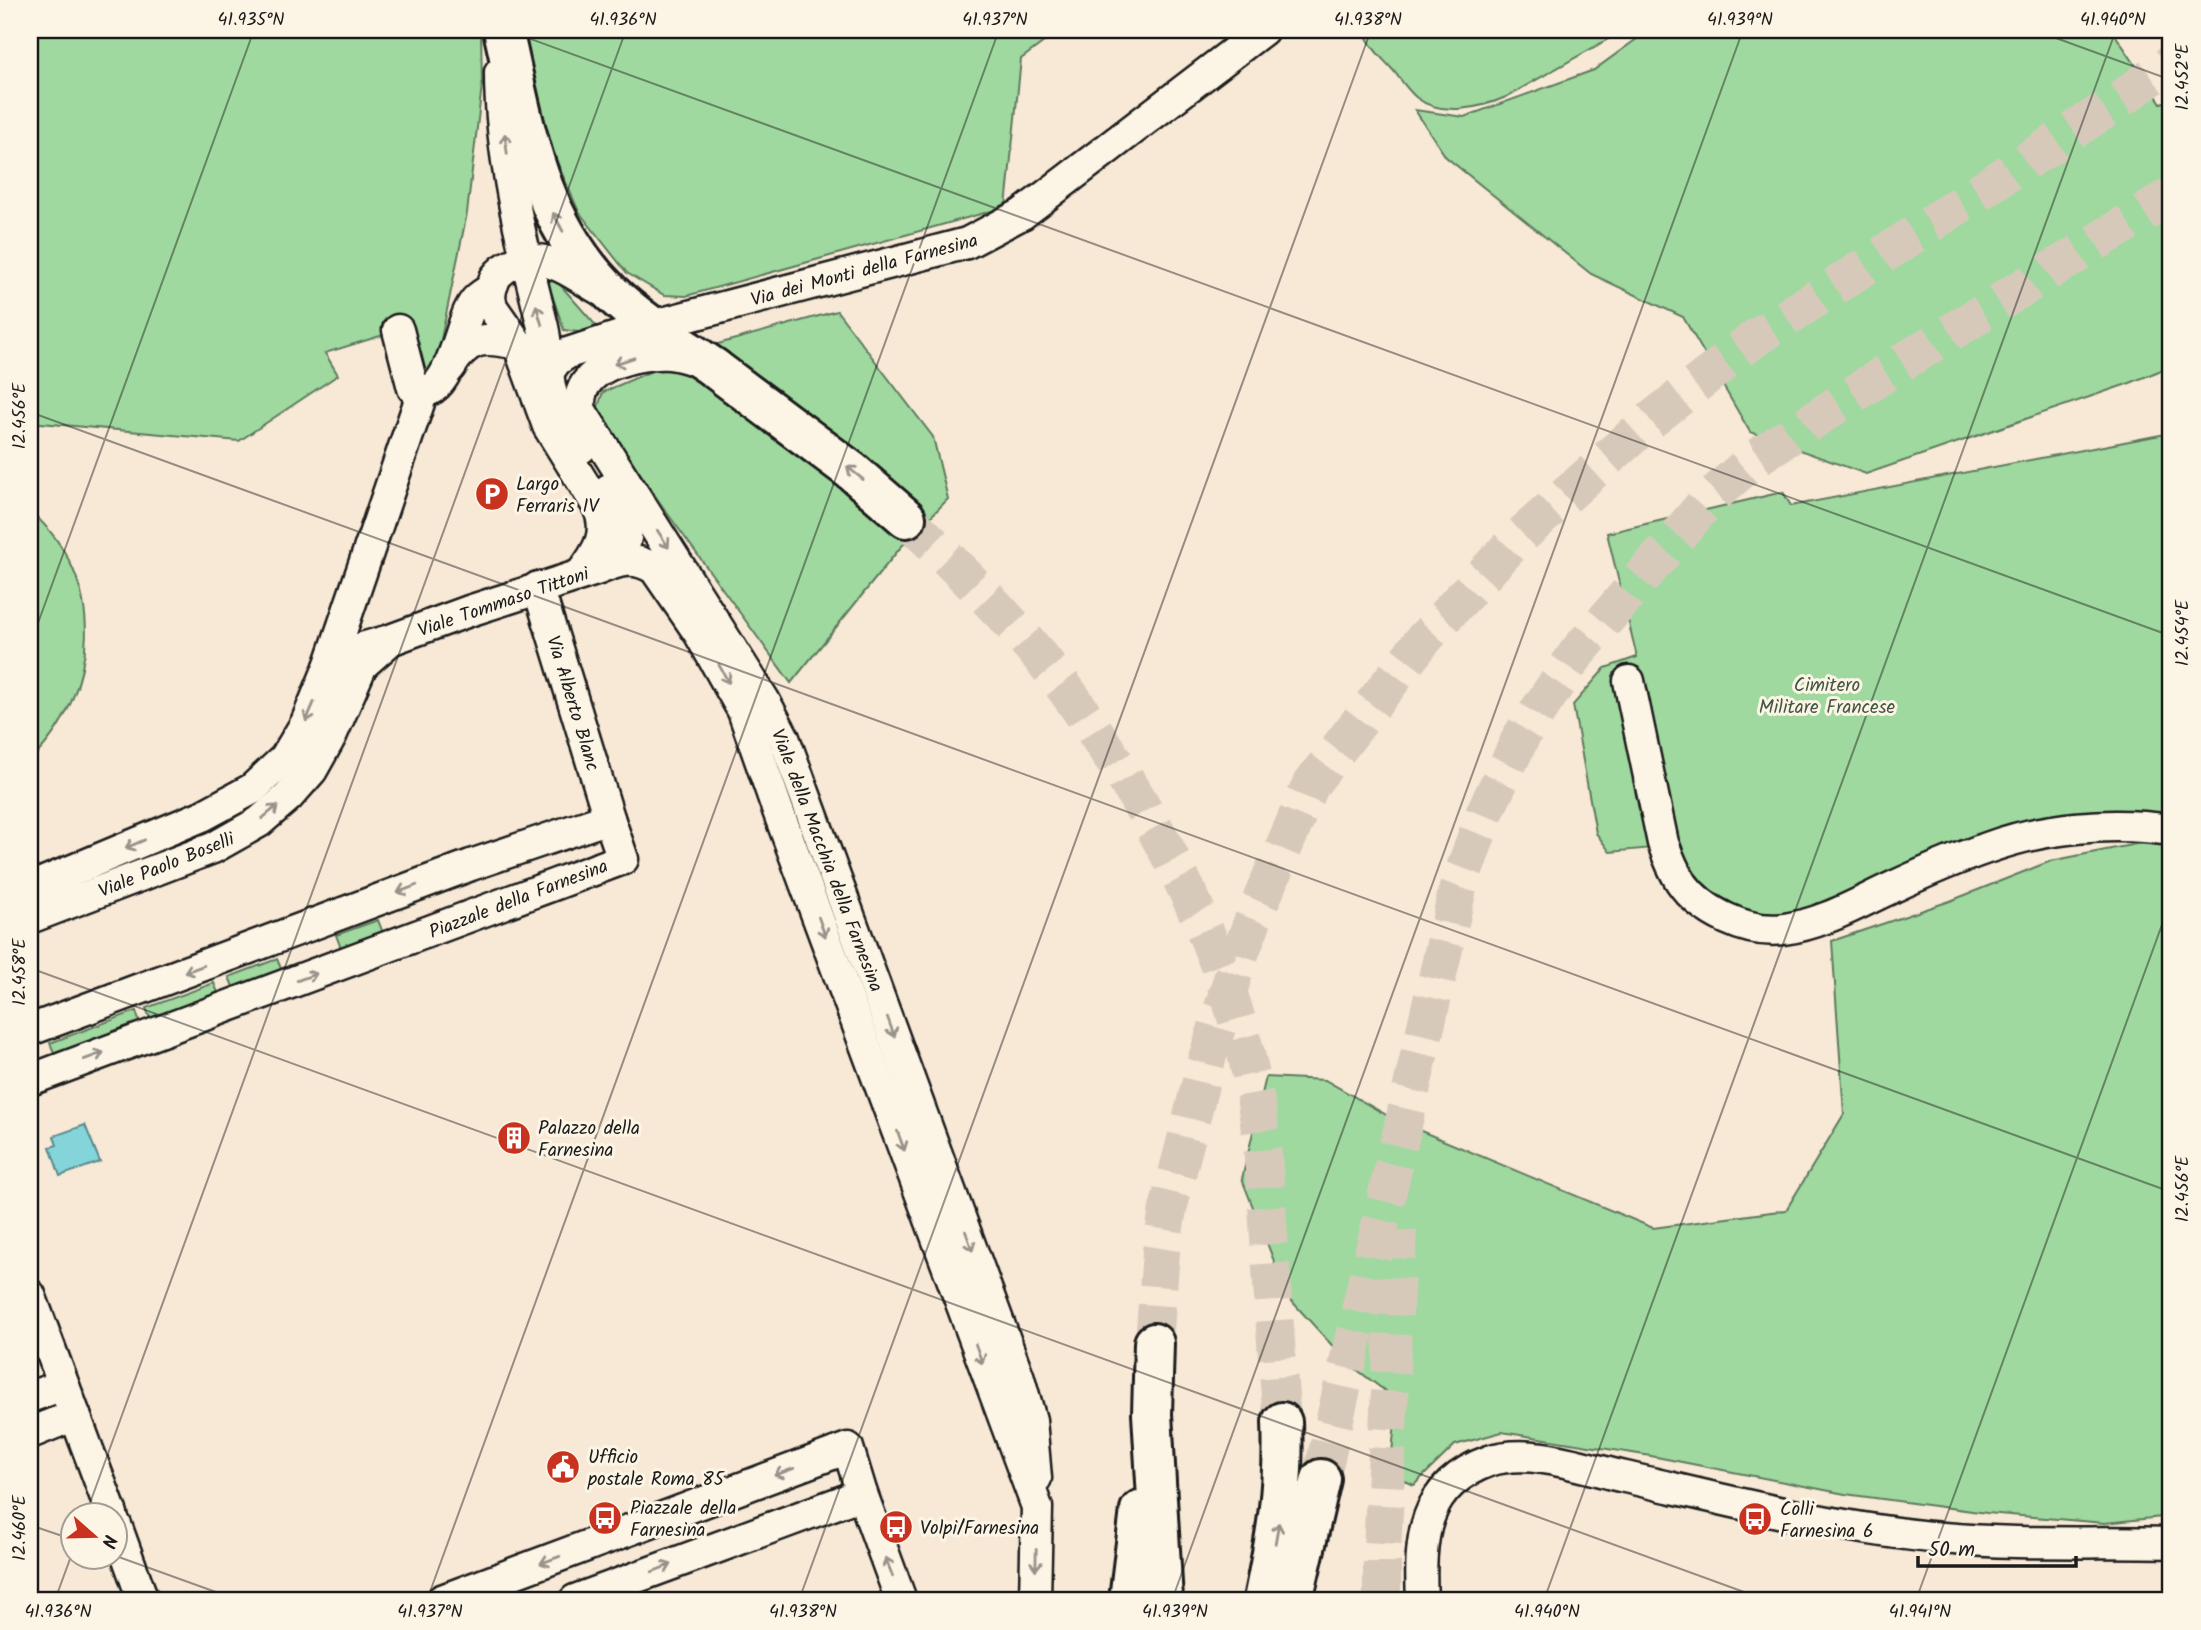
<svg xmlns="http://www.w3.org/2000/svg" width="2201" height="1630" font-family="Kalam,sans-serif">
<rect width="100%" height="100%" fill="#f8e8d6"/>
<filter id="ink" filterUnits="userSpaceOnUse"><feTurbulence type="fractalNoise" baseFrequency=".0143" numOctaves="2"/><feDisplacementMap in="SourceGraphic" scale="14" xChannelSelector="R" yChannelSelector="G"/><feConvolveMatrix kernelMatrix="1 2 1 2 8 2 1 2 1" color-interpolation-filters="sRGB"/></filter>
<g filter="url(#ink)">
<g fill="#9fd99f" stroke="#5e7a5e" stroke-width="2">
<path d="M30,30H481L482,85L467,213L440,344L431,371L425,376L406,328L325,353L338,375L239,441L30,422Z"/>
<path d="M524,30H1060L1021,59L1006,207L686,296L664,295L627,273L579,212L541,126Z"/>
<path d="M1364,30H1624L1506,97C1481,108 1441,117 1417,98C1408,91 1400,78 1392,69C1381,57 1369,46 1364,30Z"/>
<path d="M1649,30H2112L2161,103L2171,100V366L2130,383L1866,474L1750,432L1683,317L1591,274L1446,157L1415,110L1464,117L1594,70Z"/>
<path d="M551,280H556L599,329L585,333L564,330L548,283Z"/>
<path d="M837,311L933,437L948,499L900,548L791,683L665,510L597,410L603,392L707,347Z"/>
<path d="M2171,433V817L2095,813L1816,909L1772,917L1749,914L1723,903L1689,876L1673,846L1610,852L1596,833L1573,705L1605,668L1637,657L1607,533L1783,492L1791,506Z"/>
<path d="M30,511C108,578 101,693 30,761Z"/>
<path d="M2171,837V1516L2105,1523L1987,1513L1845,1494L1651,1456L1502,1432L1455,1445L1414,1485L1390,1474L1397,1400L1348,1363L1288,1297L1242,1179L1266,1077L1325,1080L1397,1121L1653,1228L1786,1210L1844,1114L1832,941L1950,901L2051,861Z"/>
<path d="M378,920L383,933L341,948L336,935Z"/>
<path d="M277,959L282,971L234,989L229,977Z"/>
<path d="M214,983L219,995L151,1021L146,1008Z"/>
<path d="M136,1011L140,1024L55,1055L50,1043Z"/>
</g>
<path fill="#84d5da" stroke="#5a8b8e" stroke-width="2" d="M85,1125L100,1162L60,1176L50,1147L57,1145L54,1136Z"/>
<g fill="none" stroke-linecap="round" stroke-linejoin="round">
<g stroke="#d7c9ba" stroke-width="38" stroke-dasharray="38 19" stroke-linecap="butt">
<path d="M906,518C953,564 1000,608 1042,659C1068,690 1090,724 1112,758C1179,861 1233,974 1255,1096C1263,1143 1266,1190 1269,1238C1273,1299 1277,1360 1282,1422"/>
<path d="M1154,1343L1161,1252L1168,1209L1206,1062L1240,954L1256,912L1311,784L1423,640L1514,542L1646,424L1754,339L2114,104L2171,63"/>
<path d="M1321,1479L1458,888L1485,812L1522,735L1577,653L1708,500L1753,460L1895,367L2171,196"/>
<path d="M1382,1600V1551L1398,1230"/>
</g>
<g stroke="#1c1c1c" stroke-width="35">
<g id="minor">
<path d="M500,72C500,158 522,244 543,327C548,348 546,371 551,391C556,411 569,431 581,448"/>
<path d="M491,288L490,298L492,307L518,344L548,426L597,505C611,532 598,552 581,574"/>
<path d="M398,330L413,388C446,408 459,331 469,311C477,295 480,298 491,288C493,285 494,281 495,278C504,265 523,258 538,260C560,262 582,280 601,290"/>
<path d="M697,361C689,358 680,355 670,354C637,352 571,367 581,411L764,700L784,738L1019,1378L1031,1420L1036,1478"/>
<path d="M450,367C469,335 485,337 518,344"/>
<path d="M549,371L557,360L568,353L651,326L967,243L1022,214L1263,30"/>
<path d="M609,489C627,515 635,532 616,561"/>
<path d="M538,587L609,818"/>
<path d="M329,667L423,391"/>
<path d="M1629,681L1663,843C1668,857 1673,870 1681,882C1702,912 1747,934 1784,929C1823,924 1858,903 1893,887C1923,873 1955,859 1987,848C2044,827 2111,821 2171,830"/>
<path d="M30,888L202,816L252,789L285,758L306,723L329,667L348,652L390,640L469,611L599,569C620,560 635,556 655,569L699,633L743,711L777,808L1037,1507L1035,1600"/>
<path d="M30,918L213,848L259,822L288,797L312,770L331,736L362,665L387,643"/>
<path d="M30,1030L471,865L609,818L623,859L30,1080"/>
<path d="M30,1295L112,1514"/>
<path d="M30,1397L63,1385"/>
<path d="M30,1433L75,1415"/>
<path d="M116,1525L143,1600"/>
<path d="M442,1600L848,1448L862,1494L901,1600"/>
<path d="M575,1600L862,1494"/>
<path d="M1422,1600C1419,1539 1422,1485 1489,1461C1531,1447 1584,1468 1625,1477C1730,1501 1836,1529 1943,1538C2019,1545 2095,1541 2171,1543"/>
</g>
</g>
<g stroke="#1c1c1c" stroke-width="44">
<path id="major" d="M503,30C525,125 537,220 610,292C641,322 679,344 714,368"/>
</g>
<g stroke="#1c1c1c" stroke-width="44">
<g id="highway">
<path d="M714,368L853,472L906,518"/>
<path d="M1154,1343L1152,1414L1163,1600"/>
<path d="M1129,1600L1140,1510"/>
<path d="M1263,1600C1276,1537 1285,1487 1282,1422"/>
<path d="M1293,1600L1321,1479"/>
</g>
</g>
<use href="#minor" stroke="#fcf5e5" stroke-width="30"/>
<use href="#major" stroke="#fcf5e5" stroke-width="38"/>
<use href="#highway" stroke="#fcf5e5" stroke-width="38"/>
</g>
<defs><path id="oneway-shaft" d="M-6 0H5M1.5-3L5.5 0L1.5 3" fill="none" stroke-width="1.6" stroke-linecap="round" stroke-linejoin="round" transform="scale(1.75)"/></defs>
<g stroke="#97938b">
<use href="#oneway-shaft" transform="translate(506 144) rotate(-97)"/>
<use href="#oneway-shaft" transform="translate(558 222) rotate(-118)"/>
<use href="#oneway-shaft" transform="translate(539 315) rotate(-106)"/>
<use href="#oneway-shaft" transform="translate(624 361) rotate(162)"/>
<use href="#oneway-shaft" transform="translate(855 473) rotate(-141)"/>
<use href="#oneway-shaft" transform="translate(663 539) rotate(57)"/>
<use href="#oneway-shaft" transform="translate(724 674) rotate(61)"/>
<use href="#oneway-shaft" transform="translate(310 712) rotate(113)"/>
<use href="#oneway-shaft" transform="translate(270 812) rotate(-40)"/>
<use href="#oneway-shaft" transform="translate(135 844) rotate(157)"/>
<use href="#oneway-shaft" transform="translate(407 889) rotate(159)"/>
<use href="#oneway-shaft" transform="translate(822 927) rotate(70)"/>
<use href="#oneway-shaft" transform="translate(194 969) rotate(160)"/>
<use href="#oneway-shaft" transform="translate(307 977) rotate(-20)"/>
<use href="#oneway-shaft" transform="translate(891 1027) rotate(70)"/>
<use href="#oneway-shaft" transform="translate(94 1056) rotate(-20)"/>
<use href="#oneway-shaft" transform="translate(901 1141) rotate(70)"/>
<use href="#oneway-shaft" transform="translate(969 1241) rotate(70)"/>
<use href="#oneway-shaft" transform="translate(979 1354) rotate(70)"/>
<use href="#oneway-shaft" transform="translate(784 1472) rotate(160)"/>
<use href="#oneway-shaft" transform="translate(1277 1533) rotate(-80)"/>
<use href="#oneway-shaft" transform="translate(550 1560) rotate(160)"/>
<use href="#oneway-shaft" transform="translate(1036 1560) rotate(91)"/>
<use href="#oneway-shaft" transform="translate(889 1567) rotate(-111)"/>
<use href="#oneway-shaft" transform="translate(662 1568) rotate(-21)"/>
</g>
</g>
<path fill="none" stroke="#1c1c1c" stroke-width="2" stroke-opacity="0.45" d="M506,30L2171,636M2034,30L2171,80M30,412L2171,1192M30,645L254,30M30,968L1766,1600M86,1514L626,30M30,1525L74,1540M116,1556L238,1600M55,1600L74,1548M427,1600L999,30M799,1600L1371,30M1172,1600L1743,30M1544,1600L2116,30M1916,1600L2171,900"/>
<defs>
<g id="parking-disc" transform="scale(1.75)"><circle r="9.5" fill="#c8321e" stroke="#fcf5e5"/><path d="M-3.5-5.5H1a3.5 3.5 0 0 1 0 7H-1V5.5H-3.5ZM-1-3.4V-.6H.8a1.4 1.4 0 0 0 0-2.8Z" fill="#fff"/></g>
<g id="building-disc" transform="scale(1.75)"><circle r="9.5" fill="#c8321e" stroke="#fcf5e5"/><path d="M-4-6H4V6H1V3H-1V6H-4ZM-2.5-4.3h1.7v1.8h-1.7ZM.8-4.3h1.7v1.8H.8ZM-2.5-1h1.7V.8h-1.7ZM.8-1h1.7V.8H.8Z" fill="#fff"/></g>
<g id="civic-disc" transform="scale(1.75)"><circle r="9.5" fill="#c8321e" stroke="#fcf5e5"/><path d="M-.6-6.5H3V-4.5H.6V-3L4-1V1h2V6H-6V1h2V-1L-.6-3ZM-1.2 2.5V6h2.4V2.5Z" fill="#fff"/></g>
<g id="bus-disc" transform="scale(1.75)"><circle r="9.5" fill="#c8321e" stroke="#fcf5e5"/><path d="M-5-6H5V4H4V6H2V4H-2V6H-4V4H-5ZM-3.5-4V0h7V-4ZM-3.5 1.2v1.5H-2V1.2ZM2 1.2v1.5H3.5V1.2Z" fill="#fff"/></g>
</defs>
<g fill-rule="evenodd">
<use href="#parking-disc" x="492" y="494"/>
<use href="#building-disc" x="514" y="1138"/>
<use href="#civic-disc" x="563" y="1467"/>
<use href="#bus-disc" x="605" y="1518"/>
<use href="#bus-disc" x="1755" y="1519"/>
<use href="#bus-disc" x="896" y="1527"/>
</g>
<g text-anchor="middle" stroke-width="6" stroke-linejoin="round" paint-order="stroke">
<g font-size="19" fill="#1c1c1c" stroke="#fcf5e5">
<text transform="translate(864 269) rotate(-15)" y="7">Via dei Monti della Farnesina</text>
<text transform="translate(503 601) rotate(-19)" y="7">Viale Tommaso Tittoni</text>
<text transform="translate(574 703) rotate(73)" y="7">Via Alberto Blanc</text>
<text transform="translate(828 860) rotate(69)" y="7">Viale della Macchia della Farnesina</text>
<text transform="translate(166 864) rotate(-22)" y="7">Viale Paolo Boselli</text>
<text transform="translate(518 898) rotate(-21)" y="7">Piazzale della Farnesina</text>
</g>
<g font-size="19" fill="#1c1c1c" stroke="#fcf5e5" text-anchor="start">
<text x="516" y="490">Largo<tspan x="516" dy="22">Ferraris IV</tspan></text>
<text x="538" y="1134">Palazzo della<tspan x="538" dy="22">Farnesina</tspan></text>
<text x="588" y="1463">Ufficio<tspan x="588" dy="22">postale Roma 85</tspan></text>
<text x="630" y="1514">Piazzale della<tspan x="630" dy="22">Farnesina</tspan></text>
<text x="1780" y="1515">Colli<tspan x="1780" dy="22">Farnesina 6</tspan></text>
<text x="920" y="1534">Volpi/Farnesina</text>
</g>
<g font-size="19" fill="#435543" stroke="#fcf5e5">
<text x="1827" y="691">Cimitero<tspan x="1827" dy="22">Militare Francese</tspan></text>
</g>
</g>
<rect width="2201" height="1630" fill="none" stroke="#fcf5e5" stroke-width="77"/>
<g transform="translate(94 1536) rotate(110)"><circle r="33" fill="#fcf5e5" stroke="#a29e95" stroke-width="2"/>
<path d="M0-5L12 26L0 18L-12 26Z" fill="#c8321e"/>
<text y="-10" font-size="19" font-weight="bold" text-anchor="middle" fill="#1c1c1c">N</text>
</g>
<path d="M1918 1556v10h158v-10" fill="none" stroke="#1c1c1c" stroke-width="3.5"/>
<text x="1928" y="1556" font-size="21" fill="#1c1c1c" stroke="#fcf5e5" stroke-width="5" paint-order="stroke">50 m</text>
<rect x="38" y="38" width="2124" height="1554" fill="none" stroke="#1c1c1c" stroke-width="2.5"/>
<g font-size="18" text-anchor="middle" fill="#1c1c1c">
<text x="251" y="25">41.935°N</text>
<text x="623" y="25">41.936°N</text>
<text x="995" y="25">41.937°N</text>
<text x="1368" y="25">41.938°N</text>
<text x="1740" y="25">41.939°N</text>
<text x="2113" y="25">41.940°N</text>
<text transform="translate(2182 77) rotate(-90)" y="6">12.452°E</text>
<text transform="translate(19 416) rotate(-90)" y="6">12.456°E</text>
<text transform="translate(2182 633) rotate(-90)" y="6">12.454°E</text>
<text transform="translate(19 972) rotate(-90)" y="6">12.458°E</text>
<text transform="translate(2182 1189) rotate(-90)" y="6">12.456°E</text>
<text transform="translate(19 1528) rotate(-90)" y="6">12.460°E</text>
<text x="58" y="1617">41.936°N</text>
<text x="430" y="1617">41.937°N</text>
<text x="803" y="1617">41.938°N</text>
<text x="1175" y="1617">41.939°N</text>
<text x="1547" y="1617">41.940°N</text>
<text x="1920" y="1617">41.941°N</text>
</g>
</svg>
